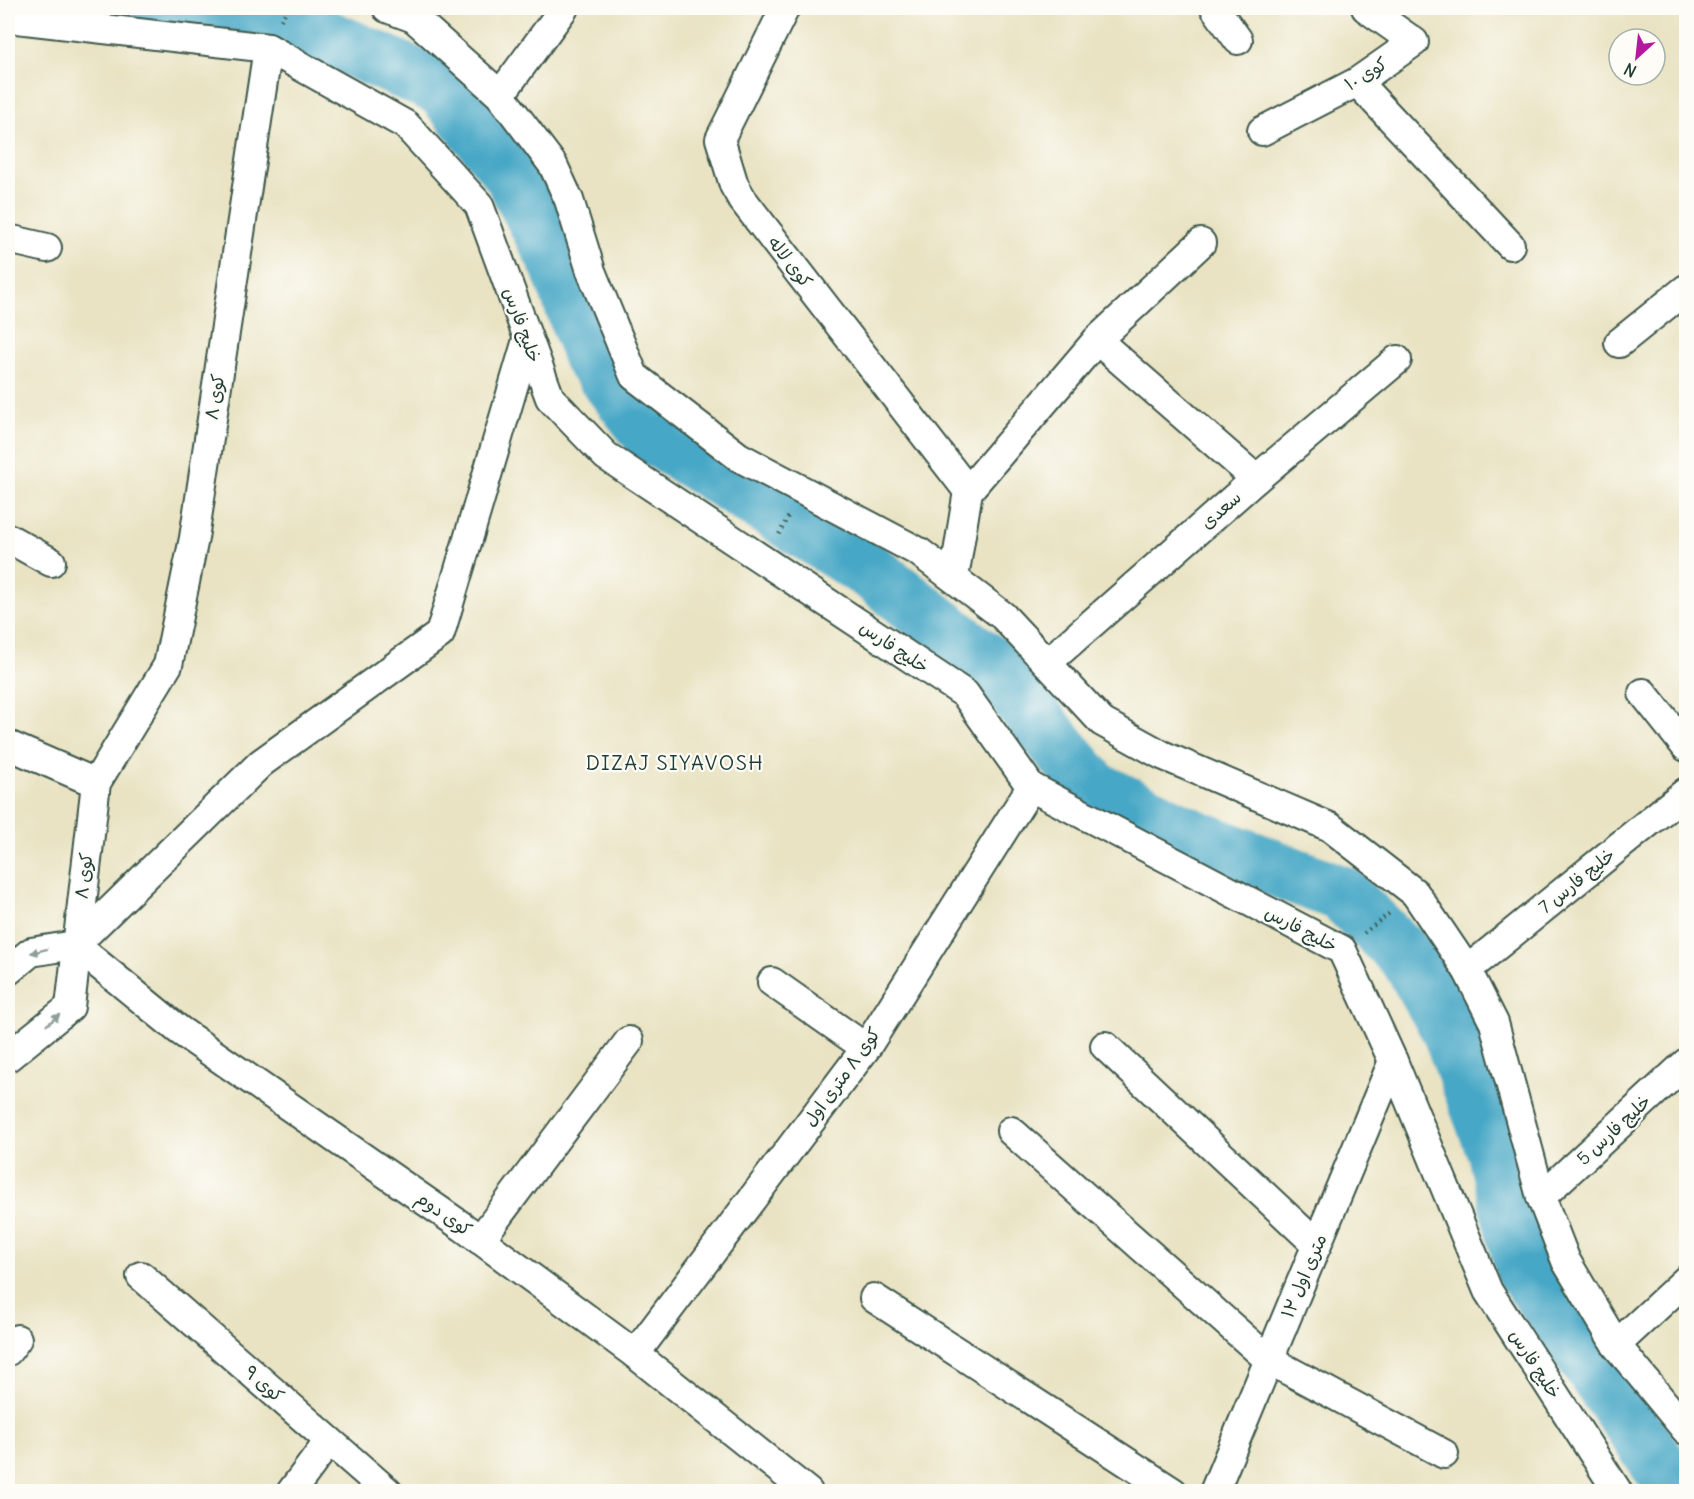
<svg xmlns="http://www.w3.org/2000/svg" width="1694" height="1499" font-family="Delius,'Playpen Sans Arabic',sans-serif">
<rect width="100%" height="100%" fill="#fdfcf7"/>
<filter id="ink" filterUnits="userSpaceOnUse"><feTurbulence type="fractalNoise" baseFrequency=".0167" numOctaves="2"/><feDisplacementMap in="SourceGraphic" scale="12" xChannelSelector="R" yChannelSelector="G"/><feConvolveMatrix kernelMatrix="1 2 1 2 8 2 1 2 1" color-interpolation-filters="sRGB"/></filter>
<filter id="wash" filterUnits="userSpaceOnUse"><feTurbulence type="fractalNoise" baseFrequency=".008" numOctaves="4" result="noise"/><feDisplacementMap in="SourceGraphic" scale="24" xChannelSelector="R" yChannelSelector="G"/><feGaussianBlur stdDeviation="1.35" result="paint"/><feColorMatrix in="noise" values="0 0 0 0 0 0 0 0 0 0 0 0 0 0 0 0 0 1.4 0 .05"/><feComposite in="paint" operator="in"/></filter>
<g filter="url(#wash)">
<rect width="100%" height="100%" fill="#e9e3c3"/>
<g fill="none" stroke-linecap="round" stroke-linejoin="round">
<path stroke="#46a7c6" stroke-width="57" d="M112,8L293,23L442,88L511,173L559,266L591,357L650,434L874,574L991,665L1093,788L1191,836L1342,894L1408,958L1449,1029L1495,1151L1523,1269L1667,1476L1686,1487"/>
</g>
</g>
<g filter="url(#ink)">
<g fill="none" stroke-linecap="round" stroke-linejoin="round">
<g stroke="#3d5649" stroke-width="32">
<g id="street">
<path d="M387,8L414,18L500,95L553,165L569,200L591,271L634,376L739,457L919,552L1003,616L1102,722L1162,755L1330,827L1415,893L1467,970L1494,1023L1541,1197L1566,1261L1616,1345L1686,1430"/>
<path d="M785,8L720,139L734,185L742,199L968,491"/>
<path d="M1215,8L1238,40"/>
<path d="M8,18L268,48L406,125L479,205L550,398L606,456L965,694L1031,787L1342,950L1393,1061L1488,1291L1618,1492"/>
<path d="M1357,82L1510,245"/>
<path d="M500,95L564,8"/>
<path d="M1262,131L1357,82L1414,42L1366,8"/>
<path d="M8,239L47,248"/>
<path d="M1097,340L1256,479"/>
<path d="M1619,343L1686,289"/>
<path d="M968,491L1097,340L1201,243"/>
<path d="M8,538L51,562"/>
<path d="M954,578L968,491"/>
<path d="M1048,662L1256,479L1397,360"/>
<path d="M1643,693L1686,747"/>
<path d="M8,745L96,783"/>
<path d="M75,945L179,1030L463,1227L635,1354L808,1492"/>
<path d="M75,945L261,763L440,634L527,340"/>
<path d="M1467,970L1686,792"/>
<path d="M8,971L31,952L75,945"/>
<path d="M772,982L866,1048"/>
<path d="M1105,1046L1317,1245"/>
<path d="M8,1057L70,1007L96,783L168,665L194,538L268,48"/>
<path d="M1011,1131L1269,1360L1444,1454"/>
<path d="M1541,1197L1686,1063"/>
<path d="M480,1240L629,1041"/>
<path d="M141,1276L388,1492"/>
<path d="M874,1298L1173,1492"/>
<path d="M1616,1345L1686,1280"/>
<path d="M8,1351L17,1339"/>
<path d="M635,1354L866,1048L1031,787"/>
<path d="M291,1492L329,1441"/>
<path d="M1214,1492L1393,1061"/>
</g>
</g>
<g stroke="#3d5649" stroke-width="4" stroke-dasharray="1.5 4.5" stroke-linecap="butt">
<path d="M281,20L288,8"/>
<path d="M779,534L788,517"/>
<path d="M1364,933L1391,912"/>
</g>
<use href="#street" stroke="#fff" stroke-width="28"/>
</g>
<defs><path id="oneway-solid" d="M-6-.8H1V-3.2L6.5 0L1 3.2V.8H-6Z" transform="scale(1.5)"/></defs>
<g fill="#8f9e9a">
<use href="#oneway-solid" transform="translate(39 951) rotate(166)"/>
<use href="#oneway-solid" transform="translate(53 1020) rotate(-39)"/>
</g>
</g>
<g text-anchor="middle" stroke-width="4.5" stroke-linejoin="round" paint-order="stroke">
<g font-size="18" fill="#1f3d34" stroke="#fdfcf7">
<text transform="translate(1366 74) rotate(-32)" y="6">کوی ۱۰</text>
<text transform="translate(790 262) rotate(52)" y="6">کوی لاله</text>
<text transform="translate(522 325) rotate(70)" y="6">خلیج فارس</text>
<text transform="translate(215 397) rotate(-81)" y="6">کوی ۸</text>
<text transform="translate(1221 510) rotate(-41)" y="6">سعدی</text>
<text transform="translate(894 647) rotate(34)" y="6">خلیج فارس</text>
<text transform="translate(84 876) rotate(-83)" y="6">کوی ۸</text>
<text transform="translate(1577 881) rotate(-39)" y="6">خلیج فارس 7</text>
<text transform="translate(1301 929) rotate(28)" y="6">خلیج فارس</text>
<text transform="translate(842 1077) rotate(-54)" y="6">کوی ۸ متری اول</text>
<text transform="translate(1614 1130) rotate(-43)" y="6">خلیج فارس 5</text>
<text transform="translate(444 1214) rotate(35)" y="6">کوی دوم</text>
<text transform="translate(1304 1276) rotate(-67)" y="6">۱۲ متری اول</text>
<text transform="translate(1535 1364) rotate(57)" y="6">خلیج فارس</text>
<text transform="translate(264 1384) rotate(41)" y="6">کوی ۹</text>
</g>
<g font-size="20" letter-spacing="1.5" fill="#1f3d34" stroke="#fdfcf7">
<text x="675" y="770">DIZAJ SIYAVOSH</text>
</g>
</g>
<rect width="1694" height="1499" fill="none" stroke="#fdfcf7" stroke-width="30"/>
<g transform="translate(1637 57) rotate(207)"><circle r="28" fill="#fdfcf7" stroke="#a4b0a9" stroke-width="1.5"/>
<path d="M0-4.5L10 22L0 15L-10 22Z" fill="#b5179e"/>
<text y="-9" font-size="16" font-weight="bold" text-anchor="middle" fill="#1f3d34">N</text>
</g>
</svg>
